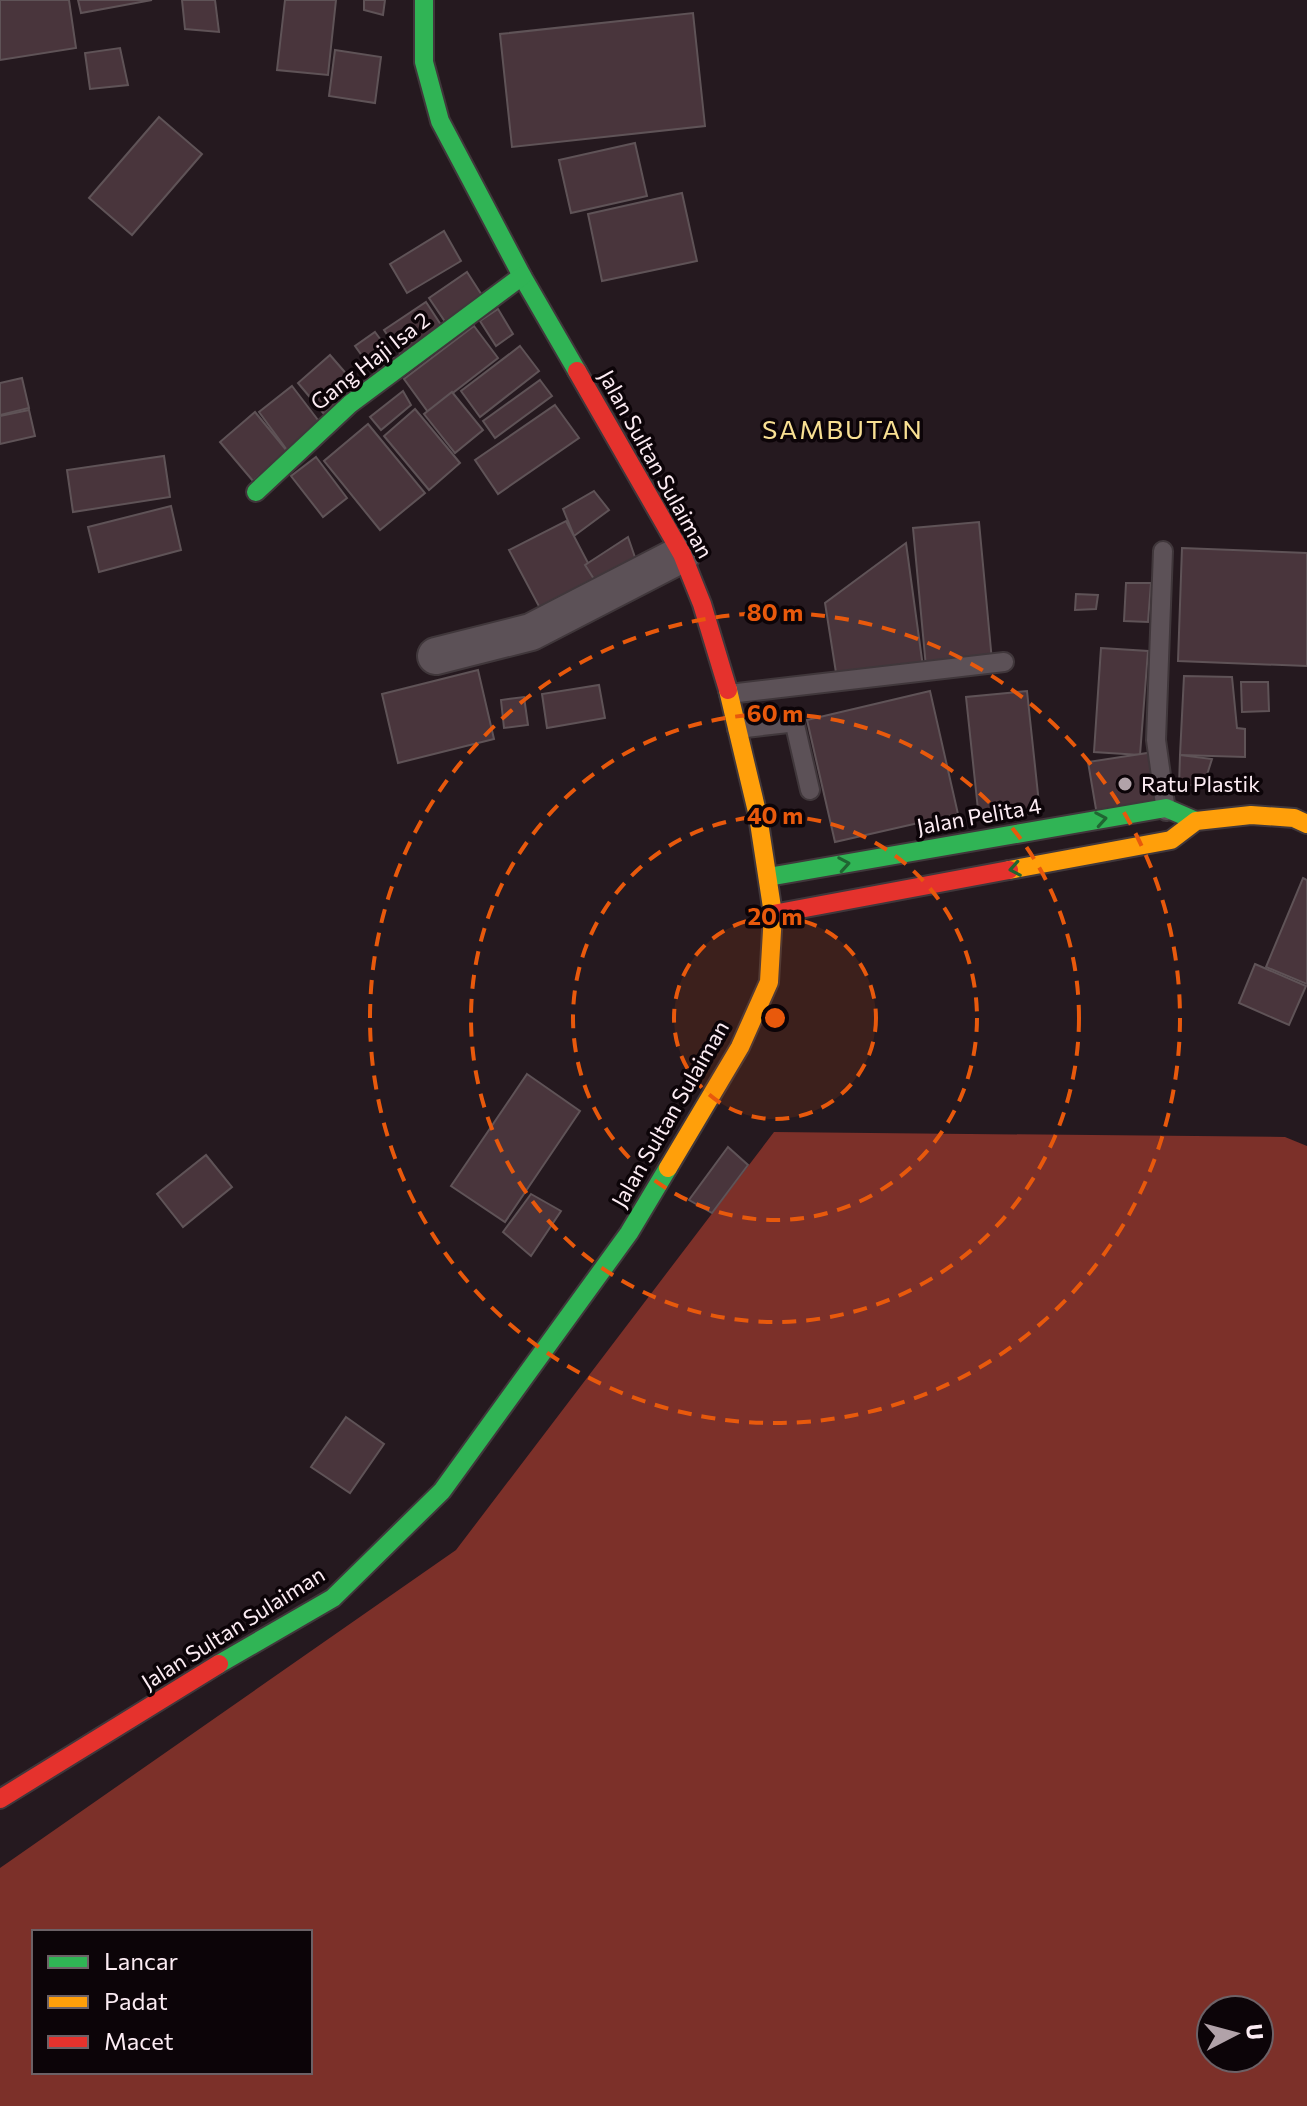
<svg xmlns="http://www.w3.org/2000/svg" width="1307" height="2106" font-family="Commissioner,sans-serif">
<rect width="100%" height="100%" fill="#25191f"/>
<path fill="#7c3029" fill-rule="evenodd" d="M774,1132L1285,1137L1307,1146V2106H0V1868L456,1550ZM34,1932H310V2072H34ZM1211,2010H1259V2058H1211Z"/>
<g fill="#49353c" stroke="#5f5357" stroke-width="2">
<path d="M0,0H69L76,48L0,60Z"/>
<path d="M78,0H152L81,13Z"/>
<path d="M182,0H215L219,32L185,29Z"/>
<path d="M285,0H336L328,75L277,70Z"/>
<path d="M364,0H385L383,15L364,10Z"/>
<path d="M693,13L705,126L512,147L500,34Z"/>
<path d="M120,48L128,85L90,89L85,53Z"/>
<path d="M335,50L381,57L375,103L329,96Z"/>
<path d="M159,117L202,154L132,235L89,198Z"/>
<path d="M635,143L647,196L571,213L559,160Z"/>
<path d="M682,193L697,261L602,281L588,214Z"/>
<path d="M444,231L461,261L407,293L390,264Z"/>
<path d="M467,272L485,300L448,326L429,298Z"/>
<path d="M426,302L445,331L403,358L384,330Z"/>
<path d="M498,309L513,334L496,346L480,321Z"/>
<path d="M474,326L498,358L428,412L404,379Z"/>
<path d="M375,332L398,363L378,378L355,346Z"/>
<path d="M520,346L539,371L480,417L461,391Z"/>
<path d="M330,355L356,385L324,414L298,383Z"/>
<path d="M22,378L29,408L0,415V383Z"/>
<path d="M540,380L552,396L495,438L483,421Z"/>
<path d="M292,386L321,424L287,450L259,412Z"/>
<path d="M403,391L411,405L381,430L370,417Z"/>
<path d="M452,392L483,430L455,453L424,414Z"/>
<path d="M555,405L579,438L498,494L475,460Z"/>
<path d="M415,409L460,463L429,490L384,436Z"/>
<path d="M29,410L35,436L0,444V416Z"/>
<path d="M255,412L287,451L253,481L220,442Z"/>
<path d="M368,424L425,493L380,530L324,461Z"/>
<path d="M164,456L170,497L73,512L67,470Z"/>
<path d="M316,457L347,498L323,517L291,476Z"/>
<path d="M594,491L609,510L574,536L563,509Z"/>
<path d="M171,506L181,550L99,572L88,527Z"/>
<path d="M566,521L598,582L542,612L509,550Z"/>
<path d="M979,522L992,661L926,667L913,528Z"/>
<path d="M628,537L638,566L601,590L585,565Z"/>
<path d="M906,543L923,667L837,679L825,603Z"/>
<path d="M1182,548L1307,553V666L1178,661Z"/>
<path d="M1126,583H1151L1148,622L1124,621Z"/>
<path d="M1076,594L1098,595L1096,609L1075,610Z"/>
<path d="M1101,648L1148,651L1140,755L1094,752Z"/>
<path d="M478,670L494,739L398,763L382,694Z"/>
<path d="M1184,676L1232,677L1237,728L1245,729V757L1180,755Z"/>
<path d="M1241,682H1268L1269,711L1242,712Z"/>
<path d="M599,685L605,718L547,728L542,694Z"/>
<path d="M930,691L958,814L835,842L807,720Z"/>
<path d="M1027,691L1040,813L979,819L966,697Z"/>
<path d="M524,697L528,725L504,728L501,700Z"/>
<path d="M1154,752L1162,805L1097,815L1088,762Z"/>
<path d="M1180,755L1212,759L1204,784L1179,786Z"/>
<path d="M1303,878L1307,880V984L1266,967Z"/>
<path d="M1255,964L1306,986L1289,1025L1239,1003Z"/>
<path d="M527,1074L580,1111L505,1222L451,1186Z"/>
<path d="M728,1147L748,1165L712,1213L689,1200Z"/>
<path d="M206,1155L232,1187L183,1227L157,1194Z"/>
<path d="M531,1194L561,1211L531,1256L503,1232Z"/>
<path d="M346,1417L384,1444L350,1493L311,1467Z"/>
</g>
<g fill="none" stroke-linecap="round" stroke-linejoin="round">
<g stroke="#40373b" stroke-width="22">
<g id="lane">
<path d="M1163,551L1156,740L1166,811"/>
<path d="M729,694L1004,662"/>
<path d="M737,729L788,723L795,725L810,790"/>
</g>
</g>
<g stroke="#40373b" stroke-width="40">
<path id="street" d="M436,656L531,632L682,554"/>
</g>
<g stroke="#40373b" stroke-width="22">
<g id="fast">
<path d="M424,0V62L440,121L522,276L577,371"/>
<path d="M256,492L350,404L522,276"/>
<path d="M768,877L1166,808L1196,821"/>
<path d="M219,1664L333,1598L442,1491L629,1233L668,1168"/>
</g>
</g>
<g stroke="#40373b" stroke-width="22">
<g id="slow">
<path d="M1009,870L1171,840L1196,821L1251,815L1294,818L1307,824"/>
<path d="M668,1168L740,1047L769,982L773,914L758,816L728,690"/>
</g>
</g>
<g stroke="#40373b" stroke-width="22">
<g id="jam">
<path d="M577,371L682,554L702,604L728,690"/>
<path d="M773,914L1009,870"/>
<path d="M0,1799L219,1664"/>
</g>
</g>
<use href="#lane" stroke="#5c5157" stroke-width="18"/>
<use href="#street" stroke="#5c5157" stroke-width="36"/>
<use href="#fast" stroke="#30b455" stroke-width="18"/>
<use href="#slow" stroke="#ff9f0a" stroke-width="18"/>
<use href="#jam" stroke="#e5322d" stroke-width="18"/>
</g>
<defs><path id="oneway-chevron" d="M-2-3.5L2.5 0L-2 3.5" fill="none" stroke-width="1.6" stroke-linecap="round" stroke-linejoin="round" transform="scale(2)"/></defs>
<g stroke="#206532">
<use href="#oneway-chevron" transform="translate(1101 819) rotate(-10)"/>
<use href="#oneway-chevron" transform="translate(844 864) rotate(-10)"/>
<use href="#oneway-chevron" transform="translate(1015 869) rotate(170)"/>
</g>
<circle cx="775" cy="1018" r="101" fill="#e8590c" fill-opacity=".12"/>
<g fill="none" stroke="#e8590c" stroke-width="4" stroke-dasharray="14 10">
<circle cx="775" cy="1018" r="101"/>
<circle cx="775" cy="1018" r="202"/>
<circle cx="775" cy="1018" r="304"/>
<circle cx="775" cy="1018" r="405"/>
</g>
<circle fill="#b1a2a9" stroke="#0c0408" stroke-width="3" cx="1125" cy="784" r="8"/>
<g text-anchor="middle" stroke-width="7" stroke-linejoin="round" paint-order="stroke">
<g font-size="22" fill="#fcecf3" stroke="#0c0408">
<text transform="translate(370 361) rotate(-38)" y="8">Gang Haji Isa 2</text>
<text transform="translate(656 464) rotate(61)" y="8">Jalan Sultan Sulaiman</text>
<text transform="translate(979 816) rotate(-10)" y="8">Jalan Pelita 4</text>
<text transform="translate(670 1114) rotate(-60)" y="8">Jalan Sultan Sulaiman</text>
<text transform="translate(233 1628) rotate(-32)" y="8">Jalan Sultan Sulaiman</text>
</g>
<g font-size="22" fill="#fcecf3" stroke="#0c0408" text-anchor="start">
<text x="1141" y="792">Ratu Plastik</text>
</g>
<g font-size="26" letter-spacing="2" fill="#f9e093" stroke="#0c0408">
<text x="843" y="439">SAMBUTAN</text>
</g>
</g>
<circle cx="775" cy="1018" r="12" fill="#e8590c" stroke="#0c0408" stroke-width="4"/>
<g font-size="24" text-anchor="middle" font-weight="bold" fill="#e8590c" stroke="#0c0408" stroke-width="7" stroke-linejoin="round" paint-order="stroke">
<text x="775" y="621">80 m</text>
<text x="775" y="722">60 m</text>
<text x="775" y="824">40 m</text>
<text x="775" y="925">20 m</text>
</g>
<rect x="32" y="1930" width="280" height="144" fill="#0c0408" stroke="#6c6166" stroke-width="2"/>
<rect x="48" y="1956" width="40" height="12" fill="#30b455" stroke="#6c6166" stroke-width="2"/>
<text x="104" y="1970" font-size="24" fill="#fcecf3">Lancar</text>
<rect x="48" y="1996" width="40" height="12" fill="#ff9f0a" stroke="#6c6166" stroke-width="2"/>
<text x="104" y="2010" font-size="24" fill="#fcecf3">Padat</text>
<rect x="48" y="2036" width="40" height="12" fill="#e5322d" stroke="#6c6166" stroke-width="2"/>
<text x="104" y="2050" font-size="24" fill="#fcecf3">Macet</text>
<g transform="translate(1235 2034) rotate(84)"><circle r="38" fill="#0c0408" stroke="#6c6166" stroke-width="2"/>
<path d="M0-6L14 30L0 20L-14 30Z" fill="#b1a2a9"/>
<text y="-12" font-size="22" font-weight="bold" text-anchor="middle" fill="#fcecf3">U</text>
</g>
</svg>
